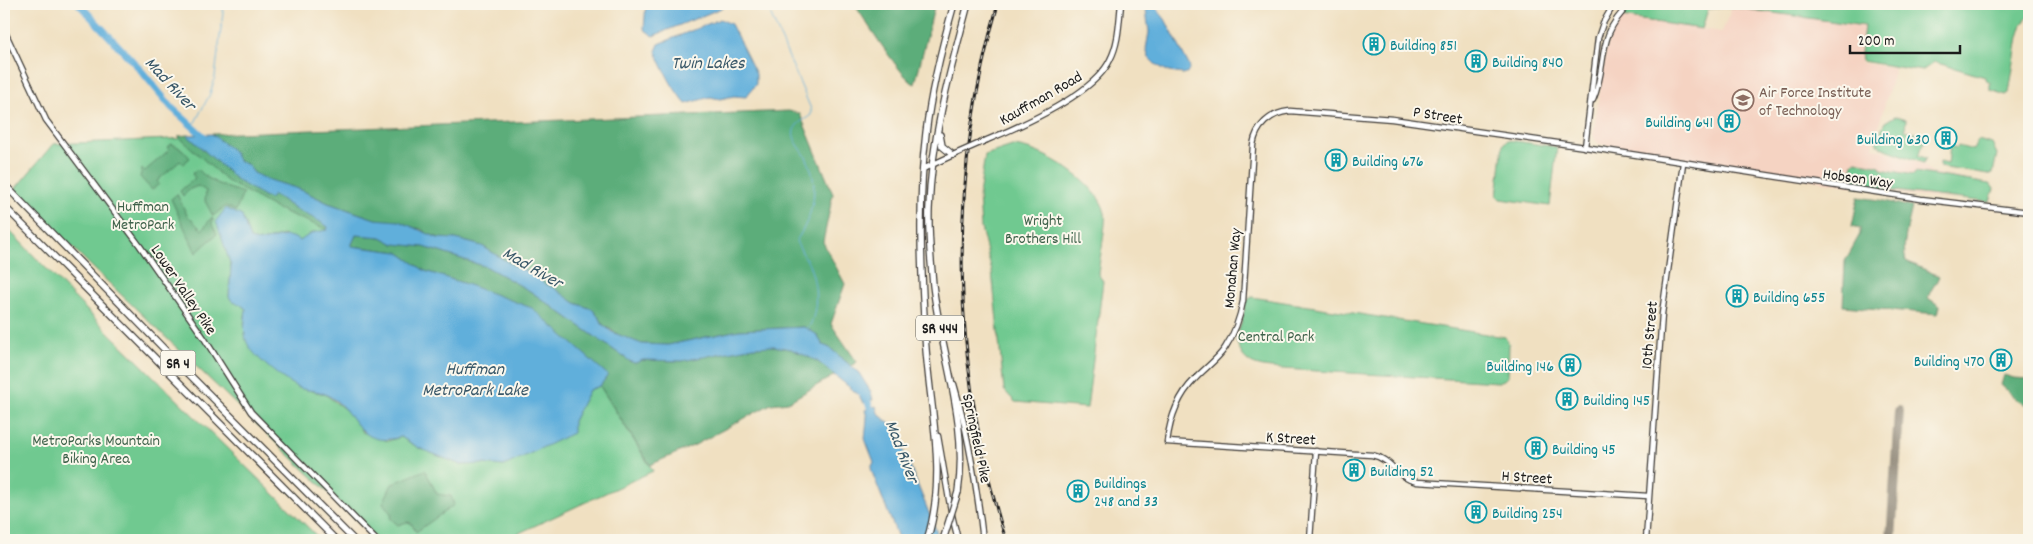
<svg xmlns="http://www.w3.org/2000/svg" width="2033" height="544" font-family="Dekko,sans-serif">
<rect width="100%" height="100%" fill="#fbf7ec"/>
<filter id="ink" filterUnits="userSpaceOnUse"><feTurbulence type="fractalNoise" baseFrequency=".02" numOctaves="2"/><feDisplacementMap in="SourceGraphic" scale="10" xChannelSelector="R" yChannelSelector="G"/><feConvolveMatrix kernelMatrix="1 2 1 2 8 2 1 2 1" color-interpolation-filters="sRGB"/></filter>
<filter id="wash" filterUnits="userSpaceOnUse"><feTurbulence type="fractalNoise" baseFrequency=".0096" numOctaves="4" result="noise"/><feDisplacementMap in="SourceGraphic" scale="20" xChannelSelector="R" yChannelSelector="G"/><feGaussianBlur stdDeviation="1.12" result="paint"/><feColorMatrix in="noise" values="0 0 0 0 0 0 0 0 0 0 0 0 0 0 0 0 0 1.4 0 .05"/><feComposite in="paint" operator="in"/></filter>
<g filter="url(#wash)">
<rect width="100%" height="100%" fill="#f0e0c1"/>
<path fill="#f5d3c2" d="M1732,7L1865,26L1861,63L1895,68L1873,147L1924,165L1930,172L1989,184L1994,189L1990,201L1921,197L1767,173L1599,144L1595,140L1593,134L1606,50L1612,31L1621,17L1722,32Z"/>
<g fill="#70c990" stroke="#467256">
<path d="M1634,4H2029V16L2022,24L2018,37L2009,93L2006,95L1990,90V82L1985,79V77L1934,62L1922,71L1862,61L1861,53L1864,26L1732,7L1708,9L1702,29L1621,17Z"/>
<path d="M1895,116L1906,119L1905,130L1919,134L1918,137L1926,139L1918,156L1926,158L1923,163L1881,147L1876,141L1885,122Z"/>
<path d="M192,138L328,230L311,233L300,242L283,235L260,242L250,239L242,216L226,208L217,221L231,266L229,297L233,302L240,304L246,309L244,324L299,388L325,394L343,408L356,421L362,432L388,441L401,437L419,448L461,465L483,464L504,466L573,421L589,390L600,386L653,471L504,540H378L88,263L15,189L53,144Z"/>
<path d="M1508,140L1557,147L1550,206L1501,199L1497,196L1503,144Z"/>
<path d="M1978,140L1992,144L1997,154L1993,173L1988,175L1940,167V162L1948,164L1950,146L1957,148L1958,146L1973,150Z"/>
<path d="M1012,146C1042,147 1099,183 1105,213C1107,223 1099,262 1098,274L1103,281L1087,408L1015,402L1004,390L992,272L981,228L979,195L985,155Z"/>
<path d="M1856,161L1880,166L1881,169L1914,175L1915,172L1989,184L1992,186L1994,189L1990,201L1987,202L1854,186L1851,181L1853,163Z"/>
<path d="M4,225L110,334L321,540H4Z"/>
<path d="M1252,297L1505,337L1509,344L1508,376L1504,380L1498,382L1283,369C1258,367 1242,367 1236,338L1242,321L1246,301Z"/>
</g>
<g fill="#5cad7a" stroke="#3c644b">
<path d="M854,4H935L915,84C903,81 864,18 854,4Z"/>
<path d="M789,111L800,114L833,194L823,242L845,284L831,324L857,362L851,366L830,348L823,345L816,334L804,327L739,330L668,345L642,344L622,337L602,324L601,320L592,309L575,303L543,283L537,275L516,267L482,246L456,239L445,240L426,233L421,229L375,219L328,203L299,189L266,179L254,173L248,165L238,160L233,151L212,134Z"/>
<path d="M187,135L238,181L261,193L264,198L274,195L284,200L290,206L314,217L328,227V230L275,208L227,181L178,136Z"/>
<path d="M172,144L182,149L190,158L183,164L180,161L157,181L159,184L152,190L140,177L142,169L145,171L169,150L167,147Z"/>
<path d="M198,169C210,183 226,187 243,193L236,211L226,206L213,216L205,201L206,191L198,186L188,190L183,196L180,191L195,178L192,174Z"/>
<path d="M177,194L187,215L202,230L212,217L213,220L212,224L217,234L196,253L171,199Z"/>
<path d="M1858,197L1880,200L1912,207C1909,222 1901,246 1906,261L1939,276C1936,285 1930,289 1928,298L1940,306L1938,314L1843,306L1845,261L1860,234V228L1852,226Z"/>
<path d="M356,235L381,237L394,244L424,247L487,267L530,291L631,362L643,360L682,361L754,347L773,346L791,349L817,361L835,375L788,402L771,404L695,445L650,465L600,386L607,375L469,285L425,271L398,252L351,246Z"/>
<path d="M2004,375L2014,378L2029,379V405C2016,403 2010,393 2001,385Z"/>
<path d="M425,470L437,494L451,496L454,505L416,532L411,523L407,522L398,525L390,518L392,515L383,503L392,484Z"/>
</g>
<g fill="#61afdb" stroke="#3e667c">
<path d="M646,4H723L724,7L653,36L644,29Z"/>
<path d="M1145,4H1155L1160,13L1165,19L1190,67L1188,72L1183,74L1169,72L1155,64L1149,58L1146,49L1149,32Z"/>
<path d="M720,19L731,24L756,74V84L746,97L734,96L720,99L710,97L686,104C672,88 664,71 656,51L659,44Z"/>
<path d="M212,134L233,151L238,160L248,165L254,173L266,179L299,189L328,203L375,219L399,221L438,238L456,239L482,246L516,267L537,275L543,283L554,288L575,303L592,309L601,320L602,324L612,332L642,344L668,345L739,330L804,327L816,334L823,345L830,348L859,373L871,392L873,400H871L869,398V401L867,402L865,399V402L863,403L859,395L817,361L791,349L773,346L754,347L682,361L643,360L635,363L631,362L530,291L487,267L424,247L394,244L381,237L356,235L351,246L398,252L425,271L469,285L532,308L608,375L600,386L589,390L573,421V433L504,466L483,464L461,465L419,448L401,437C355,450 359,410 325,394C317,390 307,391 299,388C284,381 250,355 246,340C243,330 245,319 246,309L240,304L233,302L229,297L231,266L216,221L226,208L242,216L250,239C270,246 281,228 300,241C311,233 314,232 327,230L328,227C316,218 303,214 291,206C285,203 281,198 274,195L269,199L238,181L187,135Z"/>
<path d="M876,406L878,413L895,429L940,540H899L872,472L871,468L874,462L865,439L867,418L865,410L868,409L870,413L869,408L872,407L874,411L873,407Z"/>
</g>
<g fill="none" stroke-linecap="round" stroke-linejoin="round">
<g stroke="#61afdb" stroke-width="1">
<path d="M766,4L811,109V115C805,120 797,122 794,130C791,139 802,149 806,157C821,186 813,216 796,241C799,248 802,252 806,259C817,278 820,309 808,329"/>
<path d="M193,126L210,94L215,77L224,4"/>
</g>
<g stroke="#61afdb" stroke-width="7">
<path d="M79,4L139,68L172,108L209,141"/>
<path d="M864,392L873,415"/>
</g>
<path stroke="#867e6e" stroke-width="10" d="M1891,540L1899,411"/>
</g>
</g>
<g filter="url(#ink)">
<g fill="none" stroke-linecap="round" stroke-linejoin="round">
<g stroke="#3c3935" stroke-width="7">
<g id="tertiary">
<path d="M4,30L46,120L140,246L204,338L251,412L376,540"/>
<path d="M1593,100C1609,62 1594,38 1630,4"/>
<path d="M1585,147L1598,38L1603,23L1614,4"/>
<path d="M1648,496L1417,482C1396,478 1392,459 1372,455L1167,442C1170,418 1178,396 1195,379C1205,368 1217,360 1225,348C1235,333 1240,318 1243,301L1253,145C1256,126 1270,113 1290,111L1392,119L1585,147L1921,199L2029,212"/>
<path d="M1310,540L1316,451"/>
<path d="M1646,540L1662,314L1683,163"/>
</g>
</g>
<g stroke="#3c3935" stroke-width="7">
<g id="secondary">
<path d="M987,140C1021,126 1094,94 1110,60C1119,43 1119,22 1121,4"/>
<path d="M923,169L953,155"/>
<path d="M954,384C969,436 977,488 983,540"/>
<path d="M938,436L951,511L958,540"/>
</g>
</g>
<g stroke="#3c3935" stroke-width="8">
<g id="trunk">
<path d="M940,135L942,146L953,155"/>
<path d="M4,184L168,353L354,540"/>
<path d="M4,206L336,540"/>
<path d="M958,492C969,422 941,354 933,285C931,260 928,234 929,209C931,139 950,71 968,4"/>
<path d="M927,540C949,472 928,403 925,334C921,267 918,199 926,133C931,90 942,46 954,4"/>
</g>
</g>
<use href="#tertiary" stroke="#fff" stroke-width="4.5"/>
<use href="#secondary" stroke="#fff" stroke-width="4.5"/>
<use href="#trunk" stroke="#fff" stroke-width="5.5"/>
<g stroke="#1c1c1c" stroke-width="3">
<path id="rail" d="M998,4C947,178 951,368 1006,540"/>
</g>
<use href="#rail" stroke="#fbf7ec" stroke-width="1" stroke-dasharray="4" stroke-linecap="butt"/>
<g stroke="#3c3935" stroke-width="7" stroke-linecap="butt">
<path id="secondary-bridge" d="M953,155L987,140"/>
</g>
<g stroke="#3c3935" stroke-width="8" stroke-linecap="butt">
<path id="trunk-bridge" d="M943,540L958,492"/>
</g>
<use href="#secondary-bridge" stroke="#fff" stroke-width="4.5"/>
<use href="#trunk-bridge" stroke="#fff" stroke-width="5.5"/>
</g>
</g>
<defs>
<g id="building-ring" transform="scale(1.125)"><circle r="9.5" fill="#fbf7ec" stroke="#0f9aa8" stroke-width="1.5"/><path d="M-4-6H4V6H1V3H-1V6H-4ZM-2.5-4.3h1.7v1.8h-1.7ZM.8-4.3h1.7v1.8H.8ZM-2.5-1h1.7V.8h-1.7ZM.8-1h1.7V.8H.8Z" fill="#0f9aa8"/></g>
<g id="university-ring" transform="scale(1.125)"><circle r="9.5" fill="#fbf7ec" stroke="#8d6e63" stroke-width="1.5"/><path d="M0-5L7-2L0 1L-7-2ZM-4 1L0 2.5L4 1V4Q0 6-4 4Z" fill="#8d6e63"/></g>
</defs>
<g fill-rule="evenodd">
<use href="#building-ring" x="1374" y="44"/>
<use href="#building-ring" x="1476" y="61"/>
<use href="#university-ring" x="1743" y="100"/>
<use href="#building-ring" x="1729" y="121"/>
<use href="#building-ring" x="1946" y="138"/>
<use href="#building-ring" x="1336" y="160"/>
<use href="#building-ring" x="1737" y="296"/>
<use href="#building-ring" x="2001" y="360"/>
<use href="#building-ring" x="1570" y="365"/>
<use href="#building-ring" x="1567" y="399"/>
<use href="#building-ring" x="1536" y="448"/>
<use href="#building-ring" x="1354" y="470"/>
<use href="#building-ring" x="1078" y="491"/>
<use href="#building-ring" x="1476" y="512"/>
</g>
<g text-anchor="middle" stroke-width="4" stroke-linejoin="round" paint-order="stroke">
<g fill="#fbf7ec" stroke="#5f5e5a" stroke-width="1">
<rect x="916" y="315.5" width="48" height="25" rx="4"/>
<rect x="160.5" y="350.5" width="35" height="25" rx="4"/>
</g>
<g font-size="15" font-weight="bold" fill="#1c1c1c">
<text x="940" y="333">SR 444</text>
<text x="178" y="368">SR 4</text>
</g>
<g font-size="16" fill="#0d838f" stroke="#fbf7ec" text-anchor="start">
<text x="1390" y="50">Building 851</text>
<text x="1492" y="67">Building 840</text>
<text x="1713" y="127" text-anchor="end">Building 641</text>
<text x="1930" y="144" text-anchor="end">Building 630</text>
<text x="1352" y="166">Building 676</text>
<text x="1753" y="302">Building 655</text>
<text x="1985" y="366" text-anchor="end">Building 470</text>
<text x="1554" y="371" text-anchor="end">Building 146</text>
<text x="1583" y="405">Building 145</text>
<text x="1552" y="454">Building 45</text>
<text x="1370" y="476">Building 52</text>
<text x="1094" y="488">Buildings<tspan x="1094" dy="18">248 and 33</tspan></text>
<text x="1492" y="518">Building 254</text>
</g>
<g font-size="16" fill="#785e54" stroke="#fbf7ec" text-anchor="start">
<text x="1759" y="97">Air Force Institute<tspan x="1759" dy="18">of Technology</tspan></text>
</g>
<g font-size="16" fill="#1c1c1c" stroke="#fbf7ec">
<text transform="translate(1040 97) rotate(-30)" y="6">Kauffman Road</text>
<text transform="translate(1438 114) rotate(9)" y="6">P Street</text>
<text transform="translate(1858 177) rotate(8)" y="6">Hobson Way</text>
<text transform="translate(1231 268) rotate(-85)" y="6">Monahan Way</text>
<text transform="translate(185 289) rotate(56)" y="6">Lower Valley Pike</text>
<text transform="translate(1648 335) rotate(-85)" y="6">10th Street</text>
<text transform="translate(1291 437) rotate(4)" y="6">K Street</text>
<text transform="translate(978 438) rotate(78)" y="6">Springfield Pike</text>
<text transform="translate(1527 476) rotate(4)" y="6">H Street</text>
</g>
<g font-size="16" fill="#3e614a" stroke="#fbf7ec">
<text x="143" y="211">Huffman<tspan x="143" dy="18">MetroPark</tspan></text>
<text x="1043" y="225">Wright<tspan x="1043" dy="18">Brothers Hill</tspan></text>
<text x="1276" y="341">Central Park</text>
<text x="96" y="445">MetroParks Mountain<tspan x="96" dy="18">Biking Area</tspan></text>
</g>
<g font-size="18" font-style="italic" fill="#385768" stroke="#fbf7ec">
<text x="708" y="68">Twin Lakes</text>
<text transform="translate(171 83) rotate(47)" y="6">Mad River</text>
<text transform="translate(533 267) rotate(30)" y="6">Mad River</text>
<text x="475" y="374">Huffman<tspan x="475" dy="21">MetroPark Lake</tspan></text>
<text transform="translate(903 451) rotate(69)" y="6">Mad River</text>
</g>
</g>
<rect width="2033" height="544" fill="none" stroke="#fbf7ec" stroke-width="20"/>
<path d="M1850 45v8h110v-8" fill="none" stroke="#1c1c1c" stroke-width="2.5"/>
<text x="1858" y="45" font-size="15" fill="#1c1c1c" stroke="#fbf7ec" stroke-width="4" paint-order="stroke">200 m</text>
</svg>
